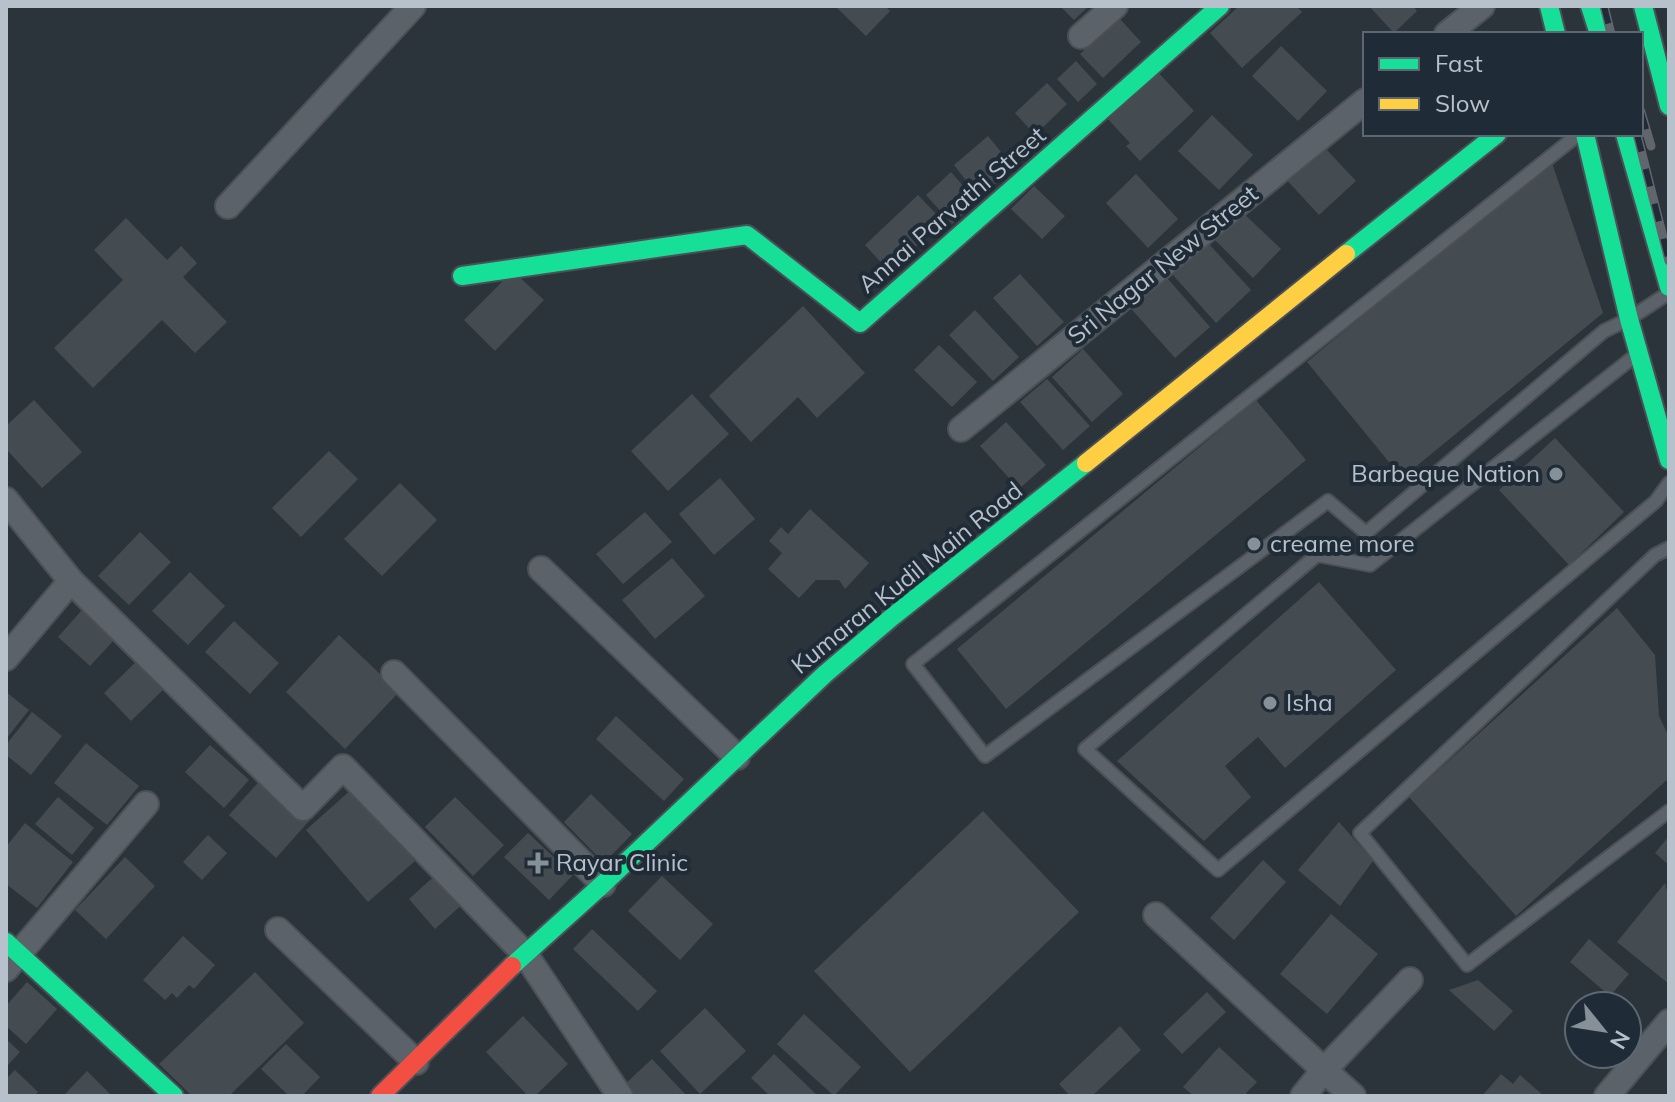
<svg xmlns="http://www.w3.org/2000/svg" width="1675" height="1102" font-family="Mulish,sans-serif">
<rect width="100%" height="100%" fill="#2c343b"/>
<g fill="#444b51">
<path d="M835,6H885L890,11L866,36Z"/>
<path d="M1060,6H1089L1074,20Z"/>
<path d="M1239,6H1296L1302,12L1242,68L1210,33Z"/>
<path d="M1369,6H1413L1417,11L1394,33Z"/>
<path d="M1119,18L1141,42L1103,78L1080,54Z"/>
<path d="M1281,46L1327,91L1298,121L1252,76Z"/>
<path d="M1076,61L1097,84L1078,102L1057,79Z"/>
<path d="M1157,71L1194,111L1140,161L1126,146L1130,143L1107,118Z"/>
<path d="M1047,83L1067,104L1035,135L1015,113Z"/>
<path d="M1212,115L1253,155L1219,190L1178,151Z"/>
<path d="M988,136L1014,168L979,197L954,165Z"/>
<path d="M1326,149L1356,181L1319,215L1283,176L1310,151L1317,158Z"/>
<path d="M1551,160L1603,313L1402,478L1307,362Z"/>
<path d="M951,172L977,202L952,224L926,195Z"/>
<path d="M1136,174L1178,219L1148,248L1106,203Z"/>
<path d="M1034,186L1065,216L1042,239L1011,209Z"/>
<path d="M918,195L943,221L889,271L865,245Z"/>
<path d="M1239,209L1281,249L1253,278L1212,237Z"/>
<path d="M126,218L167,260L181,246L197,263L183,277L227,322L195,353L162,320L93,388L54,348L123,280L94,250Z"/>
<path d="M1208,243L1251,290L1216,323L1173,275Z"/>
<path d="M513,271L544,300L495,351L464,320Z"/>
<path d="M1161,271L1210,327L1175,358L1126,303Z"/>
<path d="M1020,274L1064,322L1037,346L993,298Z"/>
<path d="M803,306L865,373L817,418L798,397L751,442L709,396Z"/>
<path d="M975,310L1019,357L993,381L949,335Z"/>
<path d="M939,345L977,382L952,407L914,370Z"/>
<path d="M1083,349L1123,394L1092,422L1052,377Z"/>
<path d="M1047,379L1090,426L1063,450L1020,402Z"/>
<path d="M692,394L729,434L668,491L631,451Z"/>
<path d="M34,400L82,452L42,488L6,449V426Z"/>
<path d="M1256,400L1306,460L1006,709L957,649Z"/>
<path d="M1006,422L1046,465L1019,489L980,446Z"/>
<path d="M1555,438L1624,512L1569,565L1499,490Z"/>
<path d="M329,451L358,479L301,537L272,508Z"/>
<path d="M720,478L755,519L714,555L679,514Z"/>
<path d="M400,483L437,520L382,576L344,539Z"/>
<path d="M810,509L869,563L845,589L839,580H816L799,598L768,569L782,553L769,541L781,527L788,534Z"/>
<path d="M645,512L672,542L623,584L596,554Z"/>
<path d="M140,532L171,562L129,605L98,576Z"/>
<path d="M672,558L705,596L655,639L622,600Z"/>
<path d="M190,572L225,606L188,645L152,611Z"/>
<path d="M1319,582L1396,670L1285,768L1258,737L1225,766L1251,797L1204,841L1117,761Z"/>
<path d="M1617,608L1655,655L1659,716L1669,737V778L1516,916L1409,797Z"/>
<path d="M82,610L114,640L90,666L58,637Z"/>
<path d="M234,621L279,663L250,694L205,652Z"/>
<path d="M339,635L399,692L345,749L286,692Z"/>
<path d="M139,659L166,687L131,721L104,693Z"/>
<path d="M6,692L29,710L6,739Z"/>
<path d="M32,712L62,736L31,775L6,755V745Z"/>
<path d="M616,716L684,779L664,801L596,739Z"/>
<path d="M86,743L139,786L107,825L54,783Z"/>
<path d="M210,745L249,780L224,808L185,772Z"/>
<path d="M263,777L310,820L276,858L229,815Z"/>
<path d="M352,789L415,861L368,902L306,830Z"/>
<path d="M591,794L632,834L604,863L564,822Z"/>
<path d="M58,797L94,828L72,855L35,824Z"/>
<path d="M455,797L504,845L473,876L425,827Z"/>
<path d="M983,811L1079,912L910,1072L814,971Z"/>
<path d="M1339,822L1373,861L1340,906L1298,870Z"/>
<path d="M25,823L73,862L37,908L6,884V847Z"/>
<path d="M528,833L573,875L549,900L504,857Z"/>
<path d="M208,835L227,853L202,880L183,862Z"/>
<path d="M1669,836V865L1655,853Z"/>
<path d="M125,857L155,886L106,939L75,910Z"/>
<path d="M1263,860L1286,882L1234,940L1210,918Z"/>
<path d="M439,872L465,902L435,929L409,899Z"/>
<path d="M662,876L713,924L680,960L628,911Z"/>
<path d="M1665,883L1669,898V984L1617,942Z"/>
<path d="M1331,914L1378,954L1327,1014L1280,974Z"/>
<path d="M592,929L657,991L638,1011L573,949Z"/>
<path d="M183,936L215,965L194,989L189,985L177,998L172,993L165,1000L143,980Z"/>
<path d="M1589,939L1629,974L1610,996L1570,962Z"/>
<path d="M255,972L304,1023L229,1096H192L159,1064Z"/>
<path d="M1478,980L1513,1011L1494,1031L1449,990Z"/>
<path d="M27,982L57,1009L26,1044L6,1026V1006Z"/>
<path d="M1207,992L1226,1012L1182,1054L1163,1034Z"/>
<path d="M705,1008L746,1051L700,1094L660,1051Z"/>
<path d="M804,1014L861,1067L834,1096L777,1044Z"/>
<path d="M523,1016L568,1064L535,1096H528L486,1052Z"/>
<path d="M1120,1026L1141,1050L1092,1096H1070L1059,1084Z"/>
<path d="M6,1039L20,1052L6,1067Z"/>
<path d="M286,1044L320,1077L302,1096H289L261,1069Z"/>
<path d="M1219,1047L1257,1082L1246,1093L1250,1096H1194L1183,1087Z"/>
<path d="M774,1054L818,1096H770L751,1078Z"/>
<path d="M652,1059L687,1096H635L624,1085Z"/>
<path d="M15,1070L38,1092L34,1096H6V1079Z"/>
<path d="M87,1071L112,1096H63Z"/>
<path d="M1501,1074L1513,1084L1520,1075L1544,1096H1482Z"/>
</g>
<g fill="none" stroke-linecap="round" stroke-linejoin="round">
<g stroke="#4a5055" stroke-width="16">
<g id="lane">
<path d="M1579,134L913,664L985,756L1328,501L1366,533L1604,331L1629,319L1667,294"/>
<path d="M1636,355L1370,565L1317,555L1085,749L1218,870L1656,501L1669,483"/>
<path d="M1669,548L1655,555L1360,833L1467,965L1669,811"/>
</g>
</g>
<g stroke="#4a5055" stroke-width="28">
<g id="street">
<path d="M1447,34L1482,6"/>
<path d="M1081,36L1115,6"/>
<path d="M228,206L413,6"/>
<path d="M961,429L1365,101"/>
<path d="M6,500L71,581L6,658"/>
<path d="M541,569L737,757"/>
<path d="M71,581L303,808L343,767L525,954L620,1096"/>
<path d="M394,673L603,884"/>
<path d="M1156,915L1324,1070L1410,980"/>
<path d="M278,930L416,1062"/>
<path d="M6,969L146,804"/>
<path d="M1303,1096L1324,1070L1353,1096"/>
<path d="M1607,1096L1669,1022"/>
</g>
</g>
<g stroke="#4a5055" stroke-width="22">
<g id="fast">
<path d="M1549,6L1556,34"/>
<path d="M1590,6L1599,34"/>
<path d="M1643,6L1669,106"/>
<path d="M1585,134L1629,319L1669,460"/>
<path d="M1625,134L1669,287"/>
<path d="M1346,254L1497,134"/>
<path d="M462,276L747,235L860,323L1220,6"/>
<path d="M6,942L174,1096"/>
<path d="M512,966L603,884L825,674L892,617L1086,463"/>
</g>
</g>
<g stroke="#4a5055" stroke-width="22">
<path id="slow" d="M1086,463L1346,254"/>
</g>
<g stroke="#4a5055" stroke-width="22">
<path id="jam" d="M380,1096L512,966"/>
</g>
<use href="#lane" stroke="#5c6269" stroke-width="12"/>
<use href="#street" stroke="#5c6269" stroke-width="24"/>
<use href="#fast" stroke="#16e098" stroke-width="18"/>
<use href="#slow" stroke="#ffcf43" stroke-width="18"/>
<use href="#jam" stroke="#f24e42" stroke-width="18"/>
<g stroke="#61666c" stroke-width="9">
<g id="rail">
<path d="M1604,6L1611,34"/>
<path d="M1641,112L1651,146"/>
<path d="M1637,134L1669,261"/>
</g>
</g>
<use href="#rail" stroke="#1f2b36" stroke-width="6" stroke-dasharray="18" stroke-linecap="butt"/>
</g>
<g fill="#869099" stroke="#1f2b36" stroke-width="3">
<circle cx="1556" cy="474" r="8"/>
<circle cx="1254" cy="544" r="8"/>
<circle cx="1270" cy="703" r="8"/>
<path d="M534 851h8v8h8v8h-8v8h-8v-8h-8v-8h8z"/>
</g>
<g text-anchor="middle" stroke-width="8" stroke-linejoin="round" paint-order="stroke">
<g font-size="24" fill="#b7c1cb" stroke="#1f2b36">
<text transform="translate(952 210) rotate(-41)" y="8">Annai Parvathi Street</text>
<text transform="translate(1163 265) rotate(-39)" y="8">Sri Nagar New Street</text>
<text transform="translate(907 578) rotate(-39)" y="8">Kumaran Kudil Main Road</text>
</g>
<g font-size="24" fill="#b7c1cb" stroke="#1f2b36" text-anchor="start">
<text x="1540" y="482" text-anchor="end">Barbeque Nation</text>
<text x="1270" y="552">creame more</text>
<text x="1286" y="711">Isha</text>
<text x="556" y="871">Rayar Clinic</text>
</g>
</g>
<rect width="1675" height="1102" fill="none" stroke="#b7c1cb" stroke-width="16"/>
<rect x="1363" y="32" width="280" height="104" fill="#1f2b36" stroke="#5c6772" stroke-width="2"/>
<rect x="1379" y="58" width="40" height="12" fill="#16e098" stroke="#5c6772" stroke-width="2"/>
<text x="1435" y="72" font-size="24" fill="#b7c1cb">Fast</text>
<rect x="1379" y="98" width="40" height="12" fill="#ffcf43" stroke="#5c6772" stroke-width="2"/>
<text x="1435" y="112" font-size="24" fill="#b7c1cb">Slow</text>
<g transform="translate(1603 1030) rotate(120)"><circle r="38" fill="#1f2b36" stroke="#5c6772" stroke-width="2"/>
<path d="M0-6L14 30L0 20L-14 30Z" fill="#869099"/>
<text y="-12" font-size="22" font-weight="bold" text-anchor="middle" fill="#b7c1cb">N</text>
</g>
</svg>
